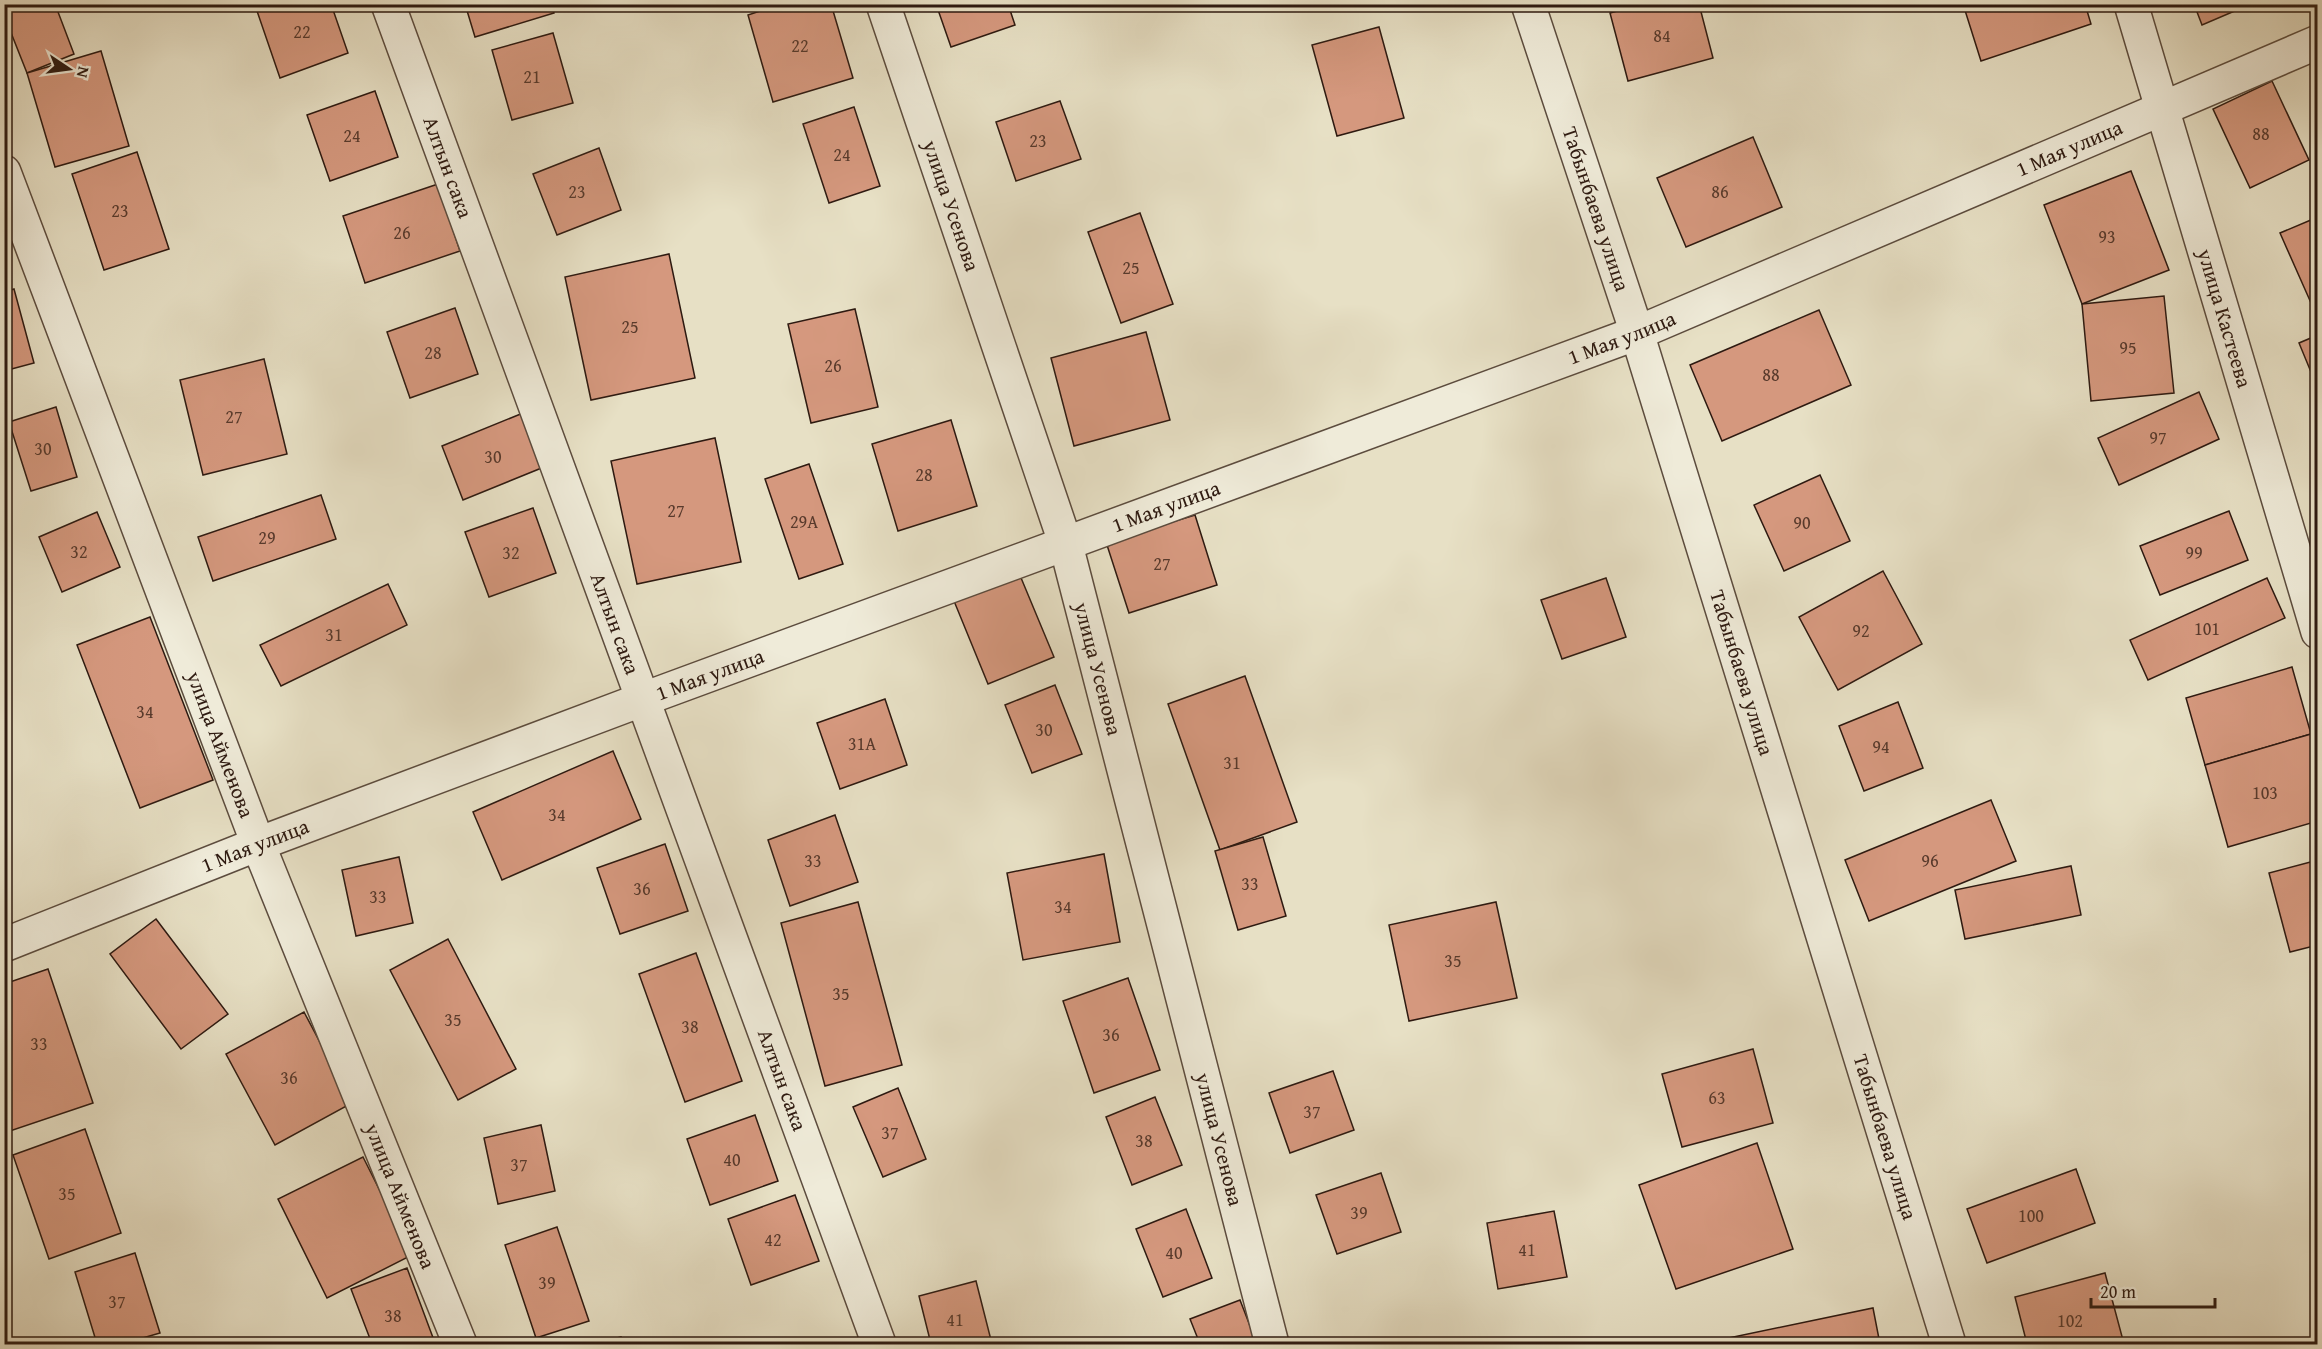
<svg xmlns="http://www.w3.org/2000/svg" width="2322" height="1349" font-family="'Gentium Book Plus',serif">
<rect width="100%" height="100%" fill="#e7e0c5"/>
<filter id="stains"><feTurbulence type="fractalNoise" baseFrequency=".00333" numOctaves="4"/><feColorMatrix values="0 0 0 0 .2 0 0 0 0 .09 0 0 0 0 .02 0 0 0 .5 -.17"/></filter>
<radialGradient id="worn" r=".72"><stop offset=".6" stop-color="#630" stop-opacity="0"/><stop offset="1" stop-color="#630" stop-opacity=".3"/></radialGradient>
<g fill="#d5987e" stroke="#2e1a11" stroke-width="1.5">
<path d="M4,4H55L74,54L27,73L4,15Z"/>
<path d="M276,4H331L348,53L280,78L257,11Z"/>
<path d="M465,4H551L554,13L475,37Z"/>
<path d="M782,4H831L853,78L773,102L748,15Z"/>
<path d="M936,4H1008L1015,25L951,47Z"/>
<path d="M1643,4H1699L1713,58L1628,81L1610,13Z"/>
<path d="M1963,4H2085L2091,24L1981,61Z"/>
<path d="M2194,4H2251L2202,25Z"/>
<path d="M1379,27L1404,118L1337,136L1312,45Z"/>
<path d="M553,33L573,103L512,120L492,50Z"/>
<path d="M101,51L129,146L55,167L27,73Z"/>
<path d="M2272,81L2309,160L2250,188L2213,109Z"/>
<path d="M375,91L398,157L330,181L307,115Z"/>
<path d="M1060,101L1081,159L1016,181L996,122Z"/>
<path d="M854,107L880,186L829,203L803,124Z"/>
<path d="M1753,137L1782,207L1686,247L1657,178Z"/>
<path d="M599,148L621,210L557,235L533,174Z"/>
<path d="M137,152L169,249L104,270L72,174Z"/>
<path d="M2131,171L2169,270L2082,304L2044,205Z"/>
<path d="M438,184L460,251L365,283L343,216Z"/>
<path d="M1140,213L1173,304L1121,323L1088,232Z"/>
<path d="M2318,217V310L2315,312L2280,233Z"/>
<path d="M669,254L695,378L591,400L565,277Z"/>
<path d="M14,289L34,363L4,371V292Z"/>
<path d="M2164,296L2174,393L2091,401L2082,304Z"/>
<path d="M455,308L478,374L410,398L387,332Z"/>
<path d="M855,309L878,407L811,423L788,324Z"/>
<path d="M1819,310L1851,385L1722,441L1690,365Z"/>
<path d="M1146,332L1170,420L1074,446L1051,358Z"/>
<path d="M2318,335V389L2299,343Z"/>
<path d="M264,359L287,454L203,475L180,380Z"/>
<path d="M2199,392L2219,439L2119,485L2098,438Z"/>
<path d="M56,407L77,477L31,491L9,422Z"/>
<path d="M523,413L544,467L463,500L442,446Z"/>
<path d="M951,420L977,506L898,531L872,444Z"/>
<path d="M715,438L741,562L637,584L611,461Z"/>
<path d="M809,464L843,564L799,579L765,479Z"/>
<path d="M1820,475L1850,541L1784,571L1754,505Z"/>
<path d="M321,495L336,539L213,581L198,537Z"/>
<path d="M533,508L556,573L489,597L465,532Z"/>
<path d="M2229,511L2248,560L2160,595L2140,546Z"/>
<path d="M97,512L120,567L62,592L39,537Z"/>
<path d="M1195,515L1217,585L1129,613L1106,542Z"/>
<path d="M1883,571L1922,644L1838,690L1799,617Z"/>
<path d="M1019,573L1054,657L988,684L954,601Z"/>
<path d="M1606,578L1626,637L1562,659L1541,600Z"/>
<path d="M2267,578L2285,618L2148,680L2130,640Z"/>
<path d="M388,584L407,625L281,686L260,645Z"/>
<path d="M150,617L213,780L140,808L77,645Z"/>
<path d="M2292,667L2311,734L2205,765L2186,698Z"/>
<path d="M1245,676L1297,822L1220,850L1168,704Z"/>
<path d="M1055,685L1082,754L1032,773L1005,705Z"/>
<path d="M885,699L907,765L840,789L817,723Z"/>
<path d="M1898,702L1923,768L1864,791L1839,726Z"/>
<path d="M2311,734L2318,757V821L2228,847L2205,765Z"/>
<path d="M613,751L641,819L502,880L473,812Z"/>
<path d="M1991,800L2016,861L1869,921L1845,860Z"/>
<path d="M835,815L858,882L790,906L768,840Z"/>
<path d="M1263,837L1286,916L1238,930L1215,851Z"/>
<path d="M665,844L688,911L620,934L597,868Z"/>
<path d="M1104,854L1120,942L1023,960L1007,873Z"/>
<path d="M399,857L413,923L356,936L342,870Z"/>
<path d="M2318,860V945L2290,952L2269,873Z"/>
<path d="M2071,866L2081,915L1965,939L1955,890Z"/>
<path d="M858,902L902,1065L825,1086L781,923Z"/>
<path d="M1496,902L1517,998L1409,1021L1389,925Z"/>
<path d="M156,919L228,1014L181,1049L110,954Z"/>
<path d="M448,939L516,1069L458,1100L390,970Z"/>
<path d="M696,953L742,1081L685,1102L639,974Z"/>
<path d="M48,969L93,1103L4,1133V984Z"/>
<path d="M1128,978L1160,1070L1094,1093L1063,1001Z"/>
<path d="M304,1012L352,1103L275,1145L226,1054Z"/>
<path d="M1753,1049L1773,1123L1682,1147L1662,1074Z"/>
<path d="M1333,1071L1354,1130L1290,1153L1269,1093Z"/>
<path d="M898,1088L926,1159L883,1177L853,1107Z"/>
<path d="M1155,1097L1182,1165L1132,1185L1106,1117Z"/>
<path d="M755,1115L778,1181L710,1205L687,1139Z"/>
<path d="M541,1125L555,1191L498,1204L484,1138Z"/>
<path d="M85,1129L121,1233L49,1259L13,1155Z"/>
<path d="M1757,1143L1793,1249L1676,1289L1639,1185Z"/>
<path d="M363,1157L412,1255L327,1298L278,1199Z"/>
<path d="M2076,1169L2095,1223L1987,1263L1967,1209Z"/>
<path d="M1381,1173L1401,1232L1337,1254L1316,1195Z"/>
<path d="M795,1195L819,1261L751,1285L728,1219Z"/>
<path d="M1186,1209L1212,1278L1163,1297L1136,1229Z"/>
<path d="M1554,1211L1567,1277L1498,1289L1487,1223Z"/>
<path d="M557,1227L589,1321L536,1338L505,1245Z"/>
<path d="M135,1253L160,1333L122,1344H97L75,1272Z"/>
<path d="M407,1268L435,1343L372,1344L351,1289Z"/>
<path d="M2105,1273L2124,1344H2027L2015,1297Z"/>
<path d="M976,1281L992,1344H931L919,1296Z"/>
<path d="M1240,1300L1257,1344H1200L1190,1319Z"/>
<path d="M1873,1308L1880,1344H1700Z"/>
<path d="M621,1337L623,1344H593Z"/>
</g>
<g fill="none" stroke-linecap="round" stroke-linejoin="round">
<g stroke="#5c4c3e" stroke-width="36">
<g id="minor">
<path id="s1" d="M388,4L879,1344"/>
<path id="s2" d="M883,4L1066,545L1272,1344"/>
<path id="s3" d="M1528,4L1637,333L1949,1344"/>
<path id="s4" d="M2131,4L2318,632"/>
<path id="s5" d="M4,172L258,844L460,1344"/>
<path id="s6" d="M4,945L258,844L641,700L1637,333L2318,42"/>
</g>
</g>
<use href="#minor" stroke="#efebd9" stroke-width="33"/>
</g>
<g text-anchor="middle" stroke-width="6" stroke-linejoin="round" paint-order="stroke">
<g font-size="18" fill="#583a2c">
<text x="302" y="38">22</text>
<text x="1662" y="42">84</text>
<text x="800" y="52">22</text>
<text x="532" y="83">21</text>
<text x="2261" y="140">88</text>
<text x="352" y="142">24</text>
<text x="1038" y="147">23</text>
<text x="842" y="161">24</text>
<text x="577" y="198">23</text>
<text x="1720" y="198">86</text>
<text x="120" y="217">23</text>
<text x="402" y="239">26</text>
<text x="2107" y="243">93</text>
<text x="1131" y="274">25</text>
<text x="630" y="333">25</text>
<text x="2128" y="354">95</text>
<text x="433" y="359">28</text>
<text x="833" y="372">26</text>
<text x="1771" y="381">88</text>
<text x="234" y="423">27</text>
<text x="2158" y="444">97</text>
<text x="43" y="455">30</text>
<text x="493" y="463">30</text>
<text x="924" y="481">28</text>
<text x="676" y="517">27</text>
<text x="804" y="528">29А</text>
<text x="1802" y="529">90</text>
<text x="267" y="544">29</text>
<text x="79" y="558">32</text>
<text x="511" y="559">32</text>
<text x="2194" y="559">99</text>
<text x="1162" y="570">27</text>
<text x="2207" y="635">101</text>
<text x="1861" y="637">92</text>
<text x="334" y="641">31</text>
<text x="145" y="718">34</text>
<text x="1044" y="736">30</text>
<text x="862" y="750">31А</text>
<text x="1881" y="753">94</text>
<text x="1232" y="769">31</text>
<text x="2265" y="799">103</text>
<text x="557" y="821">34</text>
<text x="813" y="867">33</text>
<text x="1930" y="867">96</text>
<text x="1250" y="890">33</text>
<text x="642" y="895">36</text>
<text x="378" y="903">33</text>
<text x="1063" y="913">34</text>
<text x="1453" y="967">35</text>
<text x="841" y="1000">35</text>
<text x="453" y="1026">35</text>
<text x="690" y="1033">38</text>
<text x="1111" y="1041">36</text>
<text x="39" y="1050">33</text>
<text x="289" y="1084">36</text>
<text x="1717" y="1104">63</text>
<text x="1312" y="1118">37</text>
<text x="890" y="1139">37</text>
<text x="1144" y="1147">38</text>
<text x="732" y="1166">40</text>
<text x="519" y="1171">37</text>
<text x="67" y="1200">35</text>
<text x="1359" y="1219">39</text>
<text x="2031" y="1222">100</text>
<text x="773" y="1246">42</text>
<text x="1527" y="1256">41</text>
<text x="1174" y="1259">40</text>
<text x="547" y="1289">39</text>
<text x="117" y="1308">37</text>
<text x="393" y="1322">38</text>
<text x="955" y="1326">41</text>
<text x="2070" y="1327">102</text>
</g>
<g font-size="21" fill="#2e1a11" stroke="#efebd9">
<text dy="7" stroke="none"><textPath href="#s6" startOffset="2214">1 Мая улица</textPath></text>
<text dy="7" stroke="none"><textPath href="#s1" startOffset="174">Алтын сака</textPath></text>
<text dy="7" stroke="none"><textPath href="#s2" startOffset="213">улица Усенова</textPath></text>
<text dy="7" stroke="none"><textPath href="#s3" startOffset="216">Табынбаева улица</textPath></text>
<text dy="7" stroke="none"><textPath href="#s4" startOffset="328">улица Кастеева</textPath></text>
<text dy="7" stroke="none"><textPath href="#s6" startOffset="1728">1 Мая улица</textPath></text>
<text dy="7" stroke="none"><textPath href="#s6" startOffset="1242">1 Мая улица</textPath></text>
<text dy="7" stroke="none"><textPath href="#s1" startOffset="660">Алтын сака</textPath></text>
<text dy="7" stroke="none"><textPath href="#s2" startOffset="699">улица Усенова</textPath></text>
<text dy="7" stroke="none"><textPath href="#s3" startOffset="702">Табынбаева улица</textPath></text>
<text dy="7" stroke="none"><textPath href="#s6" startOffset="756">1 Мая улица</textPath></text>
<text dy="7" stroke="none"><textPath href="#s5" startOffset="612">улица Айменова</textPath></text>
<text dy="7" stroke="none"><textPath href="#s6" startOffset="270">1 Мая улица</textPath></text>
<text dy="7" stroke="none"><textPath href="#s1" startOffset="1146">Алтын сака</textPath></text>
<text dy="7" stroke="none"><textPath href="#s3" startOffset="1188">Табынбаева улица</textPath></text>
<text dy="7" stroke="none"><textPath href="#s2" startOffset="1185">улица Усенова</textPath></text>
<text dy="7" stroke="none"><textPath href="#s5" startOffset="1098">улица Айменова</textPath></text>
</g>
</g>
<rect width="2322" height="1349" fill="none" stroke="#e7e0c5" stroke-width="24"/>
<rect x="6" y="6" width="2310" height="1337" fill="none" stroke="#2e1a11" stroke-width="3"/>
<rect x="12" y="12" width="2298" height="1325" fill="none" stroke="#2e1a11" stroke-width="1.5"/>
<g transform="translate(69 69) rotate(103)" stroke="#efebd9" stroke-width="4.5" paint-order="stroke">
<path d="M0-4.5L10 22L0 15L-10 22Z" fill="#2e1a11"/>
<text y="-9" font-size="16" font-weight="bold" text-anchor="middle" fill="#2e1a11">N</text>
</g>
<path d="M2091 1298v9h124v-9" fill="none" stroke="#2e1a11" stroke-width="3"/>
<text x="2100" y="1298" font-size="18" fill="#2e1a11" stroke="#efebd9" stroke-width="4.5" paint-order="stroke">20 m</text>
<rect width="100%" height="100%" filter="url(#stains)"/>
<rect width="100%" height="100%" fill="url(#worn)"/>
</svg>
